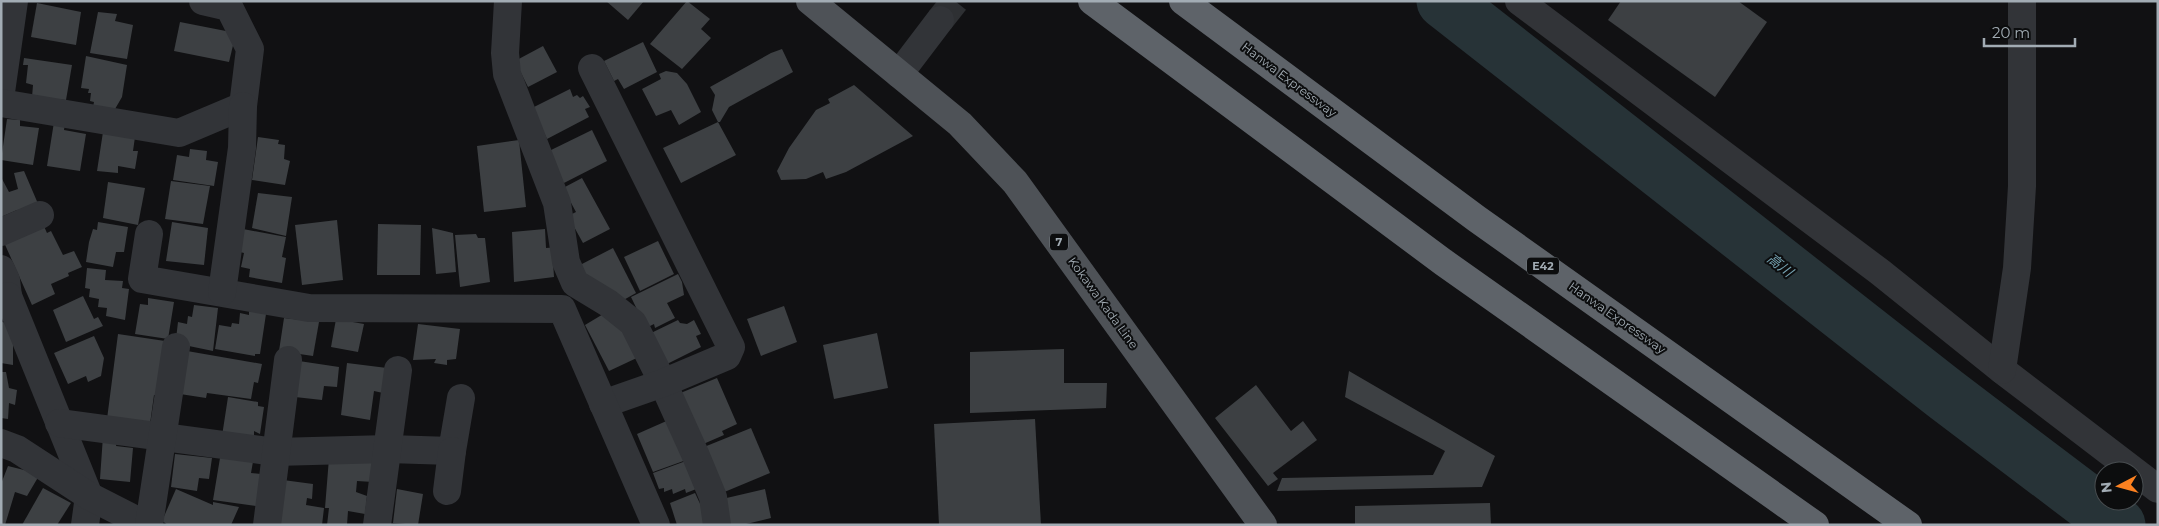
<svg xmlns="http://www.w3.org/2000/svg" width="2159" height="526" font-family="Montserrat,'Noto Sans JP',sans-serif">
<rect width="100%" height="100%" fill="#111113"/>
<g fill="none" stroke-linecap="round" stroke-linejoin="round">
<path stroke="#273337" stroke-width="55" d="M1444,1L1945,394L2118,525"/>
</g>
<g fill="#3d4043">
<path d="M606,1H644L628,20Z"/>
<path d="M687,1L710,19L701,29L711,38L682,69L650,44Z"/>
<path d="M1621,1H1738L1767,22L1715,97L1608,20Z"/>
<path d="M37,3L81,12L76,45L31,37Z"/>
<path d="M98,12L117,14L115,21L133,25L127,59L90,53Z"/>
<path d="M180,22L236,33L229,62L174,51Z"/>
<path d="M643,42L657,72L624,89L618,79L614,81L604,61Z"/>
<path d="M543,46L557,72L528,87L515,61Z"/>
<path d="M782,49L793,72L729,107L720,122H718L736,155L681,183L663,148L718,122L712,110L715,95L710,87L771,53Z"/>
<path d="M86,56L127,65L122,97L115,109L93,107L94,102L90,101L91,93H88L89,89L81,88Z"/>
<path d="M24,58L72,65L66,100L32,97L33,85L26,83L28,65H23Z"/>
<path d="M666,71L677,73L687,84L701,112L679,125L671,110L656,116L642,89L661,79L659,74Z"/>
<path d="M854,85L913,136L846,172L826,179L823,172L806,179L781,180L777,171L789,148L816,110L830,103L828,99Z"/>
<path d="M570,89L573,97L577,95L580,98L583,96L590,107L585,109L589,117L547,139L532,108Z"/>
<path d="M7,119L20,120V126L39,128L33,165L1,160Z"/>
<path d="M54,122L65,123L64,130L86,134L80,171L47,166Z"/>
<path d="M592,130L607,161L562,184L549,151Z"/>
<path d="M103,132L135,137L133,151H138L135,169L118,166V173L97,171Z"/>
<path d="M258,137L279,140L278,144L285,145L284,159L290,161L285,185L252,180Z"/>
<path d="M519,140L526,207L484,212L477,146Z"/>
<path d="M190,149L207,151L206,160L218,162L214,186L173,180L177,155L189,157Z"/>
<path d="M24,171L39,206L20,215L17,210L1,217V177L9,192L18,189L14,173Z"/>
<path d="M582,178L610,229L583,243L568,216L576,212L563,188Z"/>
<path d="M171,181L210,186L203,224L165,219Z"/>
<path d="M108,182L145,188L138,225L103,218Z"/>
<path d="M258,193L292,197L286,236L252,228Z"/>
<path d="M337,220L343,280L302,285L295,225Z"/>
<path d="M42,222L47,233L51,231L63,255L74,251L82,267L68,273L69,276L51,284L55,294L32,305L2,238Z"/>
<path d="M98,222L128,227L124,252H116L113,267L86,262L89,242L93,229L97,230Z"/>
<path d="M172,222L208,228L204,265L166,261Z"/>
<path d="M378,224L421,225L420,275H377Z"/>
<path d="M432,228L453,233L456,272L436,274Z"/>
<path d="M243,229L286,237L282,257L286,258L282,283L249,277L250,269L241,267L244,253L240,252Z"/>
<path d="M545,229L546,248L559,247L553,261L554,277L514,282L512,232Z"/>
<path d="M476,234L478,238H485L490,282L460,287L455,235Z"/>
<path d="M658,241L674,274L640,291L624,257Z"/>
<path d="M613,248L636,293L620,302L590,284L580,265Z"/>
<path d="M87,268L106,270L105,280L123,281L122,288L129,289L125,320L106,316L107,308L98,307L99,299L89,297L90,289L85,288Z"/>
<path d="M678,274L682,282L684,295L667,303L675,318L655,328L654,324L646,328L631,297Z"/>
<path d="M83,296L94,319L98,317L103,326L66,342L53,310Z"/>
<path d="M148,298L174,302L168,339L135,334L140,304L148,305Z"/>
<path d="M194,305L218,308L213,351L184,345L176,339L178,322L187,324L188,316L192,317Z"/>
<path d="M784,306L797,342L761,356L747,319Z"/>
<path d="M610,310L641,356L609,371L585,325Z"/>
<path d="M249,311L266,314L260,354H255V356L215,349L219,325L231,327L232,323L239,324L240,313L249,315Z"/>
<path d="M284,318L319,322L313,356L279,351Z"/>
<path d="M336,319L364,324L358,352L331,347Z"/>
<path d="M678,320L680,323L687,324L694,320L701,334L696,336L701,347L665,365L649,334Z"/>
<path d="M1,322L13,323V365L1,363Z"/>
<path d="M418,324L460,329L456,359L447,360V365L434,363L436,359L413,360Z"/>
<path d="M877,333L888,388L834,399L823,345Z"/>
<path d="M118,334L165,341L158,396L154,395L150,424L107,419Z"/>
<path d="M94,336L104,358L101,376L88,382L86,376L68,384L54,353Z"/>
<path d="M1064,349V383H1107L1106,408L970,413V352Z"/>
<path d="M187,351L262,364L258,383L254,382L251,399L207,393L206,398L180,394Z"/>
<path d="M299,361L339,367L337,387L324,386L322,400L295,397Z"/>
<path d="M347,363L387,368L383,393L374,391L370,420L341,415Z"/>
<path d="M1349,371L1495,456L1482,487L1277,491L1282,478L1433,475L1445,451L1345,397Z"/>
<path d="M1,372H6L9,388L17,390L15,405L9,403L8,419L1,418Z"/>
<path d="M717,378L737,424L722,431L724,435L701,445L678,394Z"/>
<path d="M1256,385L1291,431L1303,421L1317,440L1273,473L1278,479L1268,486L1215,418Z"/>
<path d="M228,397L258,402V406L264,407L260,434L254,431V435L222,436Z"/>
<path d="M671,419L689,459L653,472L637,434Z"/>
<path d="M1035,419L1041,525H939L934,424Z"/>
<path d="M751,428L770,473L722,493L704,447Z"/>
<path d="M103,436L118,437L116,446L133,448L130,482L100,479Z"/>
<path d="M221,452L254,456L251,473L261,474L256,506L213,500Z"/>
<path d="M175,454L212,458L209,479L199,478L197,491L171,487Z"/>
<path d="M329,458L377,460L373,482L357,481L356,492L367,496L365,514L348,511L347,525H327L329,508H325Z"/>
<path d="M694,458L704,486L686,493L685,489L673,494L672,489L664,492V488L659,489L653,473Z"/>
<path d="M8,466L40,474L27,496L15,492L5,525H1V484Z"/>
<path d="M283,480L313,484L312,499L307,498L306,505L324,508L322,525H278Z"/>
<path d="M43,488L71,503L57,525H22Z"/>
<path d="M176,489L213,505V502L239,507L231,525H168L162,521Z"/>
<path d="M397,489L423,494L418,525L393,523Z"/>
<path d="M765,489L771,518L742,525H724L718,500Z"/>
<path d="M695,493L710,525H677L670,503Z"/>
<path d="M1490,503L1491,525H1355V506Z"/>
</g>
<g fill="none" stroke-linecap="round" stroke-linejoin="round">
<path stroke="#2e3033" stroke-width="28" stroke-dasharray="28 14" stroke-linecap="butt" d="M940,20L955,1"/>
<g stroke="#323438" stroke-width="28">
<path d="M508,1L505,53L507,74L557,203L566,262L575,283L608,303L633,323L663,383L696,456L713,497L717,525"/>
<path d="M1519,1L1880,272L2002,370L2158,489"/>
<path d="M592,68L731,347L727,356L663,383L603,404"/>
<path d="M899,74L940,20"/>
<path d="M1,92L14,1"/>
<path d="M1,103L179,133L243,106L250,49L229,7L203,1"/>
<path d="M1,232L40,215"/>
<path d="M149,234L142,279L309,308L562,309L656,525"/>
<path d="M1,269L6,280L8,296"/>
<path d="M222,292L242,148L243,106"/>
<path d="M1,300L8,296L89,496L85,525"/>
<path d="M2002,370L2017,268L2022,186V1"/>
<path d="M59,423L275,452L388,449L452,451L461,398"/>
<path d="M1,443L17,449L89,496L146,525"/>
<path d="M447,491L452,451"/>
<path d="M149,525L176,347"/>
<path d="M267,525L288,360"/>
<path d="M377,525L398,370"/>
</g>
<path stroke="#4e5257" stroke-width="28" d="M810,1L960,124L1015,182L1263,525"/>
<g stroke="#5e6369" stroke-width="28">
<path d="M1092,1L1443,262L1815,525"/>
<path d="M1183,1L1477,219L1908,525"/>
</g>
</g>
<g text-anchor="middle" stroke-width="4" stroke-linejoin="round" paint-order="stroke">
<g fill="#0c0d0e" stroke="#757c82" stroke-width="1">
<rect x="1050" y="233.5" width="18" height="17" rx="4"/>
<rect x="1527" y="257.5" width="32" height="17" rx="4"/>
</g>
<g font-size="11" font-weight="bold" fill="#a2acb4">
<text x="1059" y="246">7</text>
<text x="1543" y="270">E42</text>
</g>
<g font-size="12" fill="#a2acb4" stroke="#0c0d0e">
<text transform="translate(1289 80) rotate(37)" y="4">Hanwa Expressway</text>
<text transform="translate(1103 303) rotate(54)" y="4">Kokawa Kada Line</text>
<text transform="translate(1617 318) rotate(35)" y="4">Hanwa Expressway</text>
</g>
<g font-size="14" font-style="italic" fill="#76a3b2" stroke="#0c0d0e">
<text transform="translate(1780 265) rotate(38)" y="5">高川</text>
</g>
</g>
<rect width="2159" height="526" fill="none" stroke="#a2acb4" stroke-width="5"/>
<g transform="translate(2119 486) rotate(264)"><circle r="24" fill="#0c0d0e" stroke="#484d50"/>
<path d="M0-4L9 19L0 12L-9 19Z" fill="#fc8120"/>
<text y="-8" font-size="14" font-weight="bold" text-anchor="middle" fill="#a2acb4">N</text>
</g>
<path d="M1984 38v8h91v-8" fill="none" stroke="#a2acb4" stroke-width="2.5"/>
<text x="1992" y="38" font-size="15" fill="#a2acb4" stroke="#0c0d0e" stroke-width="4" paint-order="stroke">20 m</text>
</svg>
